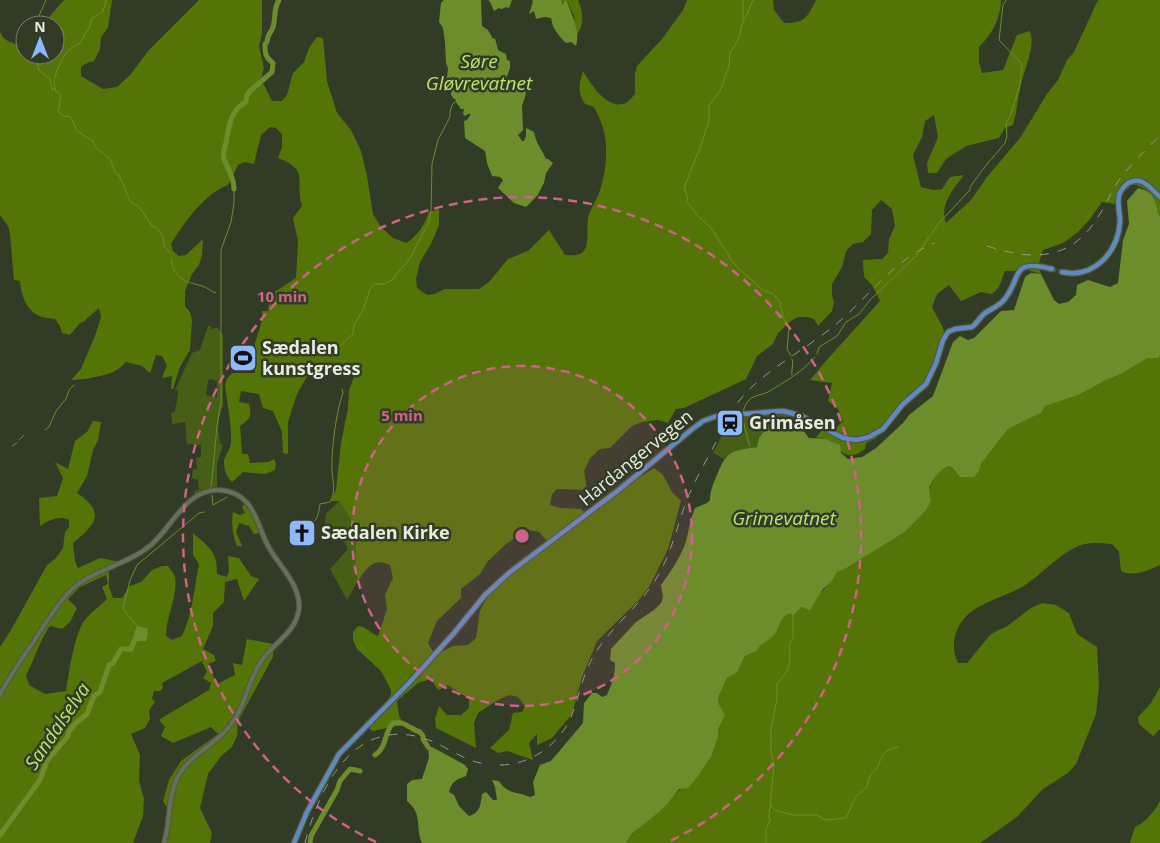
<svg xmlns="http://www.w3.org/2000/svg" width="1160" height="843" font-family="'Open Sans',sans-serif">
<rect width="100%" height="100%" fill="#323b26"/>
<g fill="#475f15" fill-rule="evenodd">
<path d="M208,326H211V330L217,327L223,335V405L219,418L218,430L220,443L223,445L217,463V487L201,490L194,495L195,491L199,490L198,480L192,478L193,470L197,469L196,458L201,457V445L187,444L185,422L172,424L171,413L175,412C175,405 179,397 178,390H175L192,353L200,350ZM211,379L217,381V397L206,395L208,380Z"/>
<rect x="230" y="350" width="26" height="17"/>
<path d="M782,413L793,414L804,419L801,426C793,418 784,418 773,419L759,438L757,447C745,448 732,450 724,459L713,453L732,416Z"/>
<path d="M339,501C345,510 351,519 354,529C358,546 353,564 358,581L347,600L330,569L348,549L340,534L324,527L326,514Z"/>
</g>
<g fill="#557408" fill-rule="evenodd">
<path d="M64,0H112L108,28L101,37L100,49L94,61L87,63L81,67V76L103,89L117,87L131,74L148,51L199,0H262V34L259,46L264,68L261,79L272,101H282L287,95L293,73L304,62L309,48L317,37L323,38L327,81L337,113L351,130L361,151L367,176L373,214L381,227L393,238L406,243C419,235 424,225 429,212L439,209V225L431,244L420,262L416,279L417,288L427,295L434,294L445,289H479L489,282L508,259L528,251L549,230L565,255C595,259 585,236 588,218C590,210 596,201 599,193C606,173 609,149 603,128C601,121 597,113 594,107L585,104C577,90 579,85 583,71C591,84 607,111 626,103C629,101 632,97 635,94V74L637,66L662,39L683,10L687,0H773L774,10L784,23C805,23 807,18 816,0H1001C1001,18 992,34 979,47V62L982,73L1003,70L1017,35L1030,31C1036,49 1023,71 1020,89C1017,101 1017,113 1013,125L1005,128L999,138L966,146L946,159L937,173H928L927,163L938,137L934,115L925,121L922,137L913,155L921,187L933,190L942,189L950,177L964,175C953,190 939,204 946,223L971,200L987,177L1020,138L1047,94L1058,80L1067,60L1074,52L1098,0H1160V216L1158,215C1155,197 1150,189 1133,184L1120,195L1115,204L1102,202L1090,219L1077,233L1063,243L1043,250L1038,266L1041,274L1022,268L1014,271H1005L999,287L992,294L981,292L961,301L949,285L937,294L932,307L943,328L945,336L934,376L928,386L902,408L876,438L866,443L865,449C843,466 838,443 824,439C821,438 818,439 816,438L824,427L832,432L843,421L838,409L828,401L832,383L810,380L825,362L880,301L872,285L864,277L863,260L882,259L888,253L889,239L895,226L892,209L881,200L872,210L871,234L863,242L853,244L846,251L842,267L832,284V295L834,302L832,311L818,326L814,319L808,317H798L791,321L778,333L773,344L757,356L746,379L684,408L676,409L668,423L658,420L642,422L632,426L610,448L600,449L590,458L584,471L587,490L557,489L552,494L550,505L560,508L581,509L588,515C610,499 631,482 654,468L663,475L672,492L681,501L668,549L649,587L638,601L597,641L582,677L572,714L552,738L537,745V734L529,743L533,760L507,751L498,753L490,748L509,730L513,713L522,712L525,706L518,697L509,695L496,701L478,713L474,723L476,748L436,728L435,719L439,706L447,715H461L469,708V699L448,685L438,690L431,679L418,683L397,701L399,715L403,725L372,731L364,723L383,706L391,695V690L381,671L357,649L353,640V632L358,626C366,626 371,634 378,636L387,609L385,595L393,578L390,565C373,557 367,568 358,581C353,564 358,546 354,529C351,519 345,510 339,501H331L336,490L341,443L348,408L349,390L354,377L352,371L344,367L317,378L311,377L309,373L297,394L288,422V454L283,453L282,432L273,411L263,408L259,394L241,391L239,402L249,404C252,416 250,419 240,426L242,454H248L250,463L268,462L274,459L276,464L275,470L265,474L243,472L232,482C226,476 224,470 224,461C225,455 230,450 231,443C232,424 227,404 225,385L227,379L232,373H255V343L262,321V311H268L270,295L296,278L298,241L293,218L302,206C294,180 311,171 278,158L282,147V134L276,128L270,127L261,135L254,164L245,162L238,165L228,185C205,193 183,224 171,244L173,251L179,256L186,255L203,239L202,255L199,265L192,274L185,291V306L190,312L192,320L190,350L180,367L173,389H171L172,376L162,378L167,365L162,356L156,355L150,373L142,366L126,362C123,365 120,368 117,370C107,376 83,380 71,380L81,369L96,333L101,317L99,308L83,322L80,323L70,335L62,333L60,326L55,319C50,318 44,318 39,316C26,310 21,294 20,281L14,280L10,234L8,226L0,215V31C2,40 10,42 18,45L25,41V55H55V25H45L50,16ZM528,530L539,532L549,543C528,559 489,586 480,611C478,619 478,629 476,638L468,645L453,646L435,655L428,643L437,621L461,598V589L480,574L488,561L506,544Z"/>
<path d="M561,0H578C583,13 585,23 577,35L574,16L567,1L563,5Z"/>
<path d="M1160,355V565C1148,571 1133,577 1121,571L1119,552L1112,544C1101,543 1091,542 1081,545C1059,553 1042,575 1022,587C1004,597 975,604 963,620C953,632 951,650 958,663H967L990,635L998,630L1006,627L1031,608L1042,603L1056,605L1069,613L1077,634L1097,647L1099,686L1096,714L1076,764L1068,773L1043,789L1017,817L980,843H626L629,838L640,826L658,813L712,755L718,737V730L725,715L719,704L718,698L727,678L737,673L745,656L757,651L760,645L777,631L782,617L801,607L805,608C816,599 830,584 837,572L845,569L905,532L931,501L929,488L936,476L943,469L949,466L979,471L981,464L1008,429L1041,413L1045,406L1121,374L1148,358H1157Z"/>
<path d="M93,421L101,422L98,440L93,450L87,476L77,493C107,513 95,525 73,543L75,561L78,568L100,558L120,562L109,567V587L113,598H122L130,586L141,582L152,570L162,566H168C170,569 174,573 175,577C178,597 166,616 166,636L172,640L182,636C193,613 194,588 199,564L193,555V533C209,548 217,550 217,574L227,577L229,571L228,556L239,558L251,576L259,579L244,601L237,579L225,582L224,602L213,613V626L203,649L214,655L216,661L208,664L217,684L235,675L233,663L242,665L247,639L273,644V657L238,721L237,736L232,747L221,756L208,774L200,808L212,833L210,843H165L168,809L163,801L169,780L181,761L218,734L211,727L173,743L161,736L165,727L160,721V719L209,690L211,683L203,678L207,672L202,661L162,683L163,688L160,691H154L152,699L155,702L149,710L150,719L145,728L131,734L140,755L139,781L144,799L143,816L133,843H0V647L11,630L47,565L56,558L63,548L65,532L69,527V520C59,515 48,521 40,526L39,498L57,496L63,478L55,462L68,469L75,441L87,432ZM106,575L108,584L102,587L107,599C100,606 90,613 84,621C74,636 69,673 66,691L45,694L29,685L26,675C35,659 39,641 50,626L62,629L70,622L77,608L68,599L80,587Z"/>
<path d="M244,504L250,511L259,533L254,534L249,526L239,523L236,532L242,546H237C233,537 231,523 233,512L240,515L245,513L242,507Z"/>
<path d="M1160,687V729L1153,736L1139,724L1138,717L1151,703Z"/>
<path d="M1160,801V843H1130L1135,827C1145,823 1155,811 1160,801Z"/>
</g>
<g fill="#6d8d2d">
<path d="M444,0H481L482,26L488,30L493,39L495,38L498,50L506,54L507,60L510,61V68L506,79L507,84L513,90L518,84V79L523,83L526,94L522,106L523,130L518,135L522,141H524L526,136V128L534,132C536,144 542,149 546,159H548L553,163L546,173L544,183L537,196L526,207L514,203L498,188L503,180L500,177L492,176L487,163L485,151L465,138L464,121L467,120L471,114H468L465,116L463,114L464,109H461L456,102V99L455,100L451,95L452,83L447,78L448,68L446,63L445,42L443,28L439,22L441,3Z"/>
<path d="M488,0H512L509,8L506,7L502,9L499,8L494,11L490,2Z"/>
<path d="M532,0H561L563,5L565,1H567C571,15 581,29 576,46L571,42L566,43C562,40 555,31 553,26C552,23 552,21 551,18L544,17L536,19L534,11L529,14L533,2Z"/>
<path d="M1138,188C1153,191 1156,201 1158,214L1160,216V355L1158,358H1148L1121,374L1104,381L1078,395L1045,406L1041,413L1008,429L981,464L979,471L974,477H960L953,468L949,466L943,469L936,476L929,487L931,501L926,510L905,532L845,569L837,572L831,582L823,589L810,610L801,607L793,616L790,613C777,619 782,626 774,635C768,642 761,642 757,651L745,656L737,673L727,678L718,698L719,704L725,715L718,730V737L712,755L698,776L688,788L679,789C673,797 666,806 658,813C647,823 633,829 626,843H422C415,827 423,814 407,801V784L412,780L422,779L429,758L428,747H432L465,765L468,769L466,776C457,779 451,782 449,792L454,795L459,806L469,816C481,812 480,805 482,794L486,792L493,800H497L495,787L492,780L499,781C506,794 519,792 530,797L535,795L533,782L540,765L551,761L583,723L584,703L592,693H597L602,697L607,695C612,683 615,677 615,663L610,660L611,649L636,622L654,610L661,603L663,597L661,585C670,573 678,561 684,547C689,534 689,521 695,508L707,503L710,500C710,491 713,485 716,477C727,451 729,451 757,447L759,438L773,419L783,418L796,421L809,438L825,439L840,445L841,453L848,459L862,457L876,448L903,423L909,415L933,396L953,342L960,336L968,340L974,338L1001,311L1014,310L1025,277L1031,273L1041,274L1054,300L1059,304L1068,302L1076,295L1077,285L1088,280L1110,287L1118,283L1123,240L1129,224L1127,201Z"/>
<path d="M137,626L147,628L148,635L146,641H137L134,633Z"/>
</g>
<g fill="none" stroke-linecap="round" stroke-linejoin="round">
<g stroke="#6d8d2d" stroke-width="1">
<path d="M753,0L745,19L743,21C740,32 739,43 730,52L729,66L720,91L709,106V120L701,145L684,188L688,198L686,201L699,217L712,229L732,261L738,268L763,290L773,294L780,302L783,317L789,328L787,349L791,356"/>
<path d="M743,21V0"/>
<path d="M35,25L46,0"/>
<path d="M35,55L39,70L50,79L52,90L55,88L56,92H58L61,95L58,112L64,116L71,117L77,131L93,141L96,148L110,159L116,174L119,175L130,201L138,206L153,227H156C162,233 164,237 164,246L171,254"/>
<path d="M55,88L54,80L57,70L64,56L71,48L80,43L89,28L92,18L103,11L106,0"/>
<path d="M171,258C174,279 183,281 202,286C207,287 211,292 216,293"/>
<path d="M339,347L353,334L354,325L363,310L370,289L374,284H385L393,279L410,258L429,222L431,211L432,164L438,140L450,117V112L452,105L457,100"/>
<path d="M817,354L819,347L837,336L846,322L859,314L870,300L916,256L939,223L970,190V187L983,169L1005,143L1007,136L1006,123L1010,116L1020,85L1022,64L999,40L1003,5L1006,0"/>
<path d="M792,375C791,369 794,365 792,359"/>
<path d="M743,413C744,407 746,403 750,399C755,395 762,395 768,392C784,382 803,372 815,357"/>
<path d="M742,417L750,447"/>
<path d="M45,430L49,427L56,411L66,399L69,390L74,385"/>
<path d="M19,440L24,435"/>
<path d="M12,446L17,443"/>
<path d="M211,486C215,458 215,430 221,403V250L231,222L234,203V189"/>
<path d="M212,495L213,505L227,497"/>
<path d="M297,521C300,521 303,522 306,523C317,526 319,512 320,504L330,502C336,492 333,483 332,472C331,452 336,411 343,393L342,389"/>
<path d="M137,626L123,609L130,580L137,565L199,513L204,512"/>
<path d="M771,805L774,810L793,815H817L825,820L846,818L856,796L867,787L870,775C884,767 875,751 898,747"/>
<path d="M766,843V830L770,820L769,816L774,765L771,751V730L777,698V684C789,671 792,662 789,645L793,637V616"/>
</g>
<g stroke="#6d8d2d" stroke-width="5">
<path d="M234,189C234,177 228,169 224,159C222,152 225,149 226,143C229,127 230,110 246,102L247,95L249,92L272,72L273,63C265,57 265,53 265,44L267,42C267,35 271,33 273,27C276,18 273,9 279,0"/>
<path d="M423,739L428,747"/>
<path d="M375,755C387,748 384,732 393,723C403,720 410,729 420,732L423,736"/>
<path d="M0,835L40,780L47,761L68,736L69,731L75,724L87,714L94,696L100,692L109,665L113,663L121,649H131L136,637"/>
<path d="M310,843L311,836L337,790L340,781L350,769L360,771"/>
</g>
<path stroke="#4d5642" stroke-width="4.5" stroke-dasharray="4.5 2" stroke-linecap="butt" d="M1052,269L1062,272"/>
<g stroke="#4f5744" stroke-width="6">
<path id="secondary" d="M0,695C9,677 21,660 32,644C43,627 54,609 67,594C89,570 126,566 151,545C173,526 186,489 219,490C252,492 255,518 266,542C276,564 301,583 299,609C296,632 275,642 262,660C247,681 246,707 229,727C215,745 192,754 180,773C167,794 171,820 164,843"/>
</g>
<g stroke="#4f5744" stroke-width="7">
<g id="primary">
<path d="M1062,272C1094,279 1118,252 1120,222C1120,213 1117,204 1119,195C1121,190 1124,186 1128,183C1142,175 1151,189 1160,197"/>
<path d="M294,843L307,812L339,754L409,683L454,633L485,595L509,573L620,489L691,430L703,421L717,416L783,411L802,416L843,438L856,440L869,437L883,429L903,404L926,384L936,363L943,340L948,332L955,329L972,327C977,323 980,317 985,313C991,309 999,306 1004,300C1023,277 1009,258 1052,269"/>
</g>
</g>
<use href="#secondary" stroke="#666f59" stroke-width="4"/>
<use href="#primary" stroke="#618abc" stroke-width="4.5"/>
<g stroke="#929988" stroke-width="1" stroke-dasharray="9 9" stroke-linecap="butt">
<path d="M987,246C1029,260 1069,262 1096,220C1105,208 1110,193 1119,180C1131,164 1146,150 1160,135"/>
<path d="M500,765C530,765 559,745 571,717C579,698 582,676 593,657C611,625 643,605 660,572C672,550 677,527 685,505C693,483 705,463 715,444C723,429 730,414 739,401C760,373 806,349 834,326C867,299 895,258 935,243"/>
<path d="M305,843C319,788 353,717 423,738C446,745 462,761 486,764"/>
</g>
</g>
<circle cx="522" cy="536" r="170" fill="#cf6289" fill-opacity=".12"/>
<g fill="none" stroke="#cf6289" stroke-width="2.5" stroke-dasharray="9 6">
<circle cx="522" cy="536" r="170"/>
<path d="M376 842A339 339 0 1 1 668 842"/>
</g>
<defs>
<g id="stadium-square" transform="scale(1.4375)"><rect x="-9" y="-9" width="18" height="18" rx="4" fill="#8eb9fc" stroke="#323b26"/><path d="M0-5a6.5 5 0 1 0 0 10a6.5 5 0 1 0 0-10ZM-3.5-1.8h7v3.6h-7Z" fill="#111"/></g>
<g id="station-square" transform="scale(1.4375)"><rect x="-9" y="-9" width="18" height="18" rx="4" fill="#8eb9fc" stroke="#323b26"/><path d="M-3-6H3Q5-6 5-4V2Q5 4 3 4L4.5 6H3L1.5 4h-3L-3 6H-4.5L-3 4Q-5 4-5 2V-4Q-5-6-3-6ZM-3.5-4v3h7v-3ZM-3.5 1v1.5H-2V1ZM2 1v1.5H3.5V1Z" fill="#111"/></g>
<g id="church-square" transform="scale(1.4375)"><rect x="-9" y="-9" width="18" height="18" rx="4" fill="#8eb9fc" stroke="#323b26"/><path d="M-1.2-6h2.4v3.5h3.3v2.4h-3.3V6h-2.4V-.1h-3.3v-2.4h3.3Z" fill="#111"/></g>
</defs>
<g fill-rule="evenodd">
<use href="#stadium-square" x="243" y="358"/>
<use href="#station-square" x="730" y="423"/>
<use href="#church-square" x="302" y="533"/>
</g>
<g text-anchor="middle" stroke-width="5" stroke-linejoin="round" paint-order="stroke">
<g font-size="18" font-weight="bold" fill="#e7ecdf" stroke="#323b26" text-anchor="start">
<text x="262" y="354">Sædalen<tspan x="262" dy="21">kunstgress</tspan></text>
<text x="749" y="429">Grimåsen</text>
<text x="321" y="539">Sædalen Kirke</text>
</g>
<g font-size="18" fill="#e7ecdf" stroke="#323b26">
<text transform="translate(636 458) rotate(-39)" y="6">Hardangervegen</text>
</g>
<g font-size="19" font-style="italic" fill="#b9e56b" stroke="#323b26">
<text x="479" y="68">Søre<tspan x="479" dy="22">Gløvrevatnet</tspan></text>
<text x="784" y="525">Grimevatnet</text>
<text transform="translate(57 726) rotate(-56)" y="7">Sandalselva</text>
</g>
</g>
<circle cx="522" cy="536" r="8" fill="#cf6289" stroke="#323b26" stroke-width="2.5"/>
<g font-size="15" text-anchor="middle" font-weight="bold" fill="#cf6289" stroke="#323b26" stroke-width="5" stroke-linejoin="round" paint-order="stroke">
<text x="282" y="302">10 min</text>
<text x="402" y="421">5 min</text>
</g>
<g transform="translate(40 40)"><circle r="24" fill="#323b26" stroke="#7a8270"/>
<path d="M0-4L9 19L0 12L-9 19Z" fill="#8eb9fc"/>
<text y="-8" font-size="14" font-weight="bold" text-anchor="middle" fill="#e7ecdf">N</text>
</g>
</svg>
